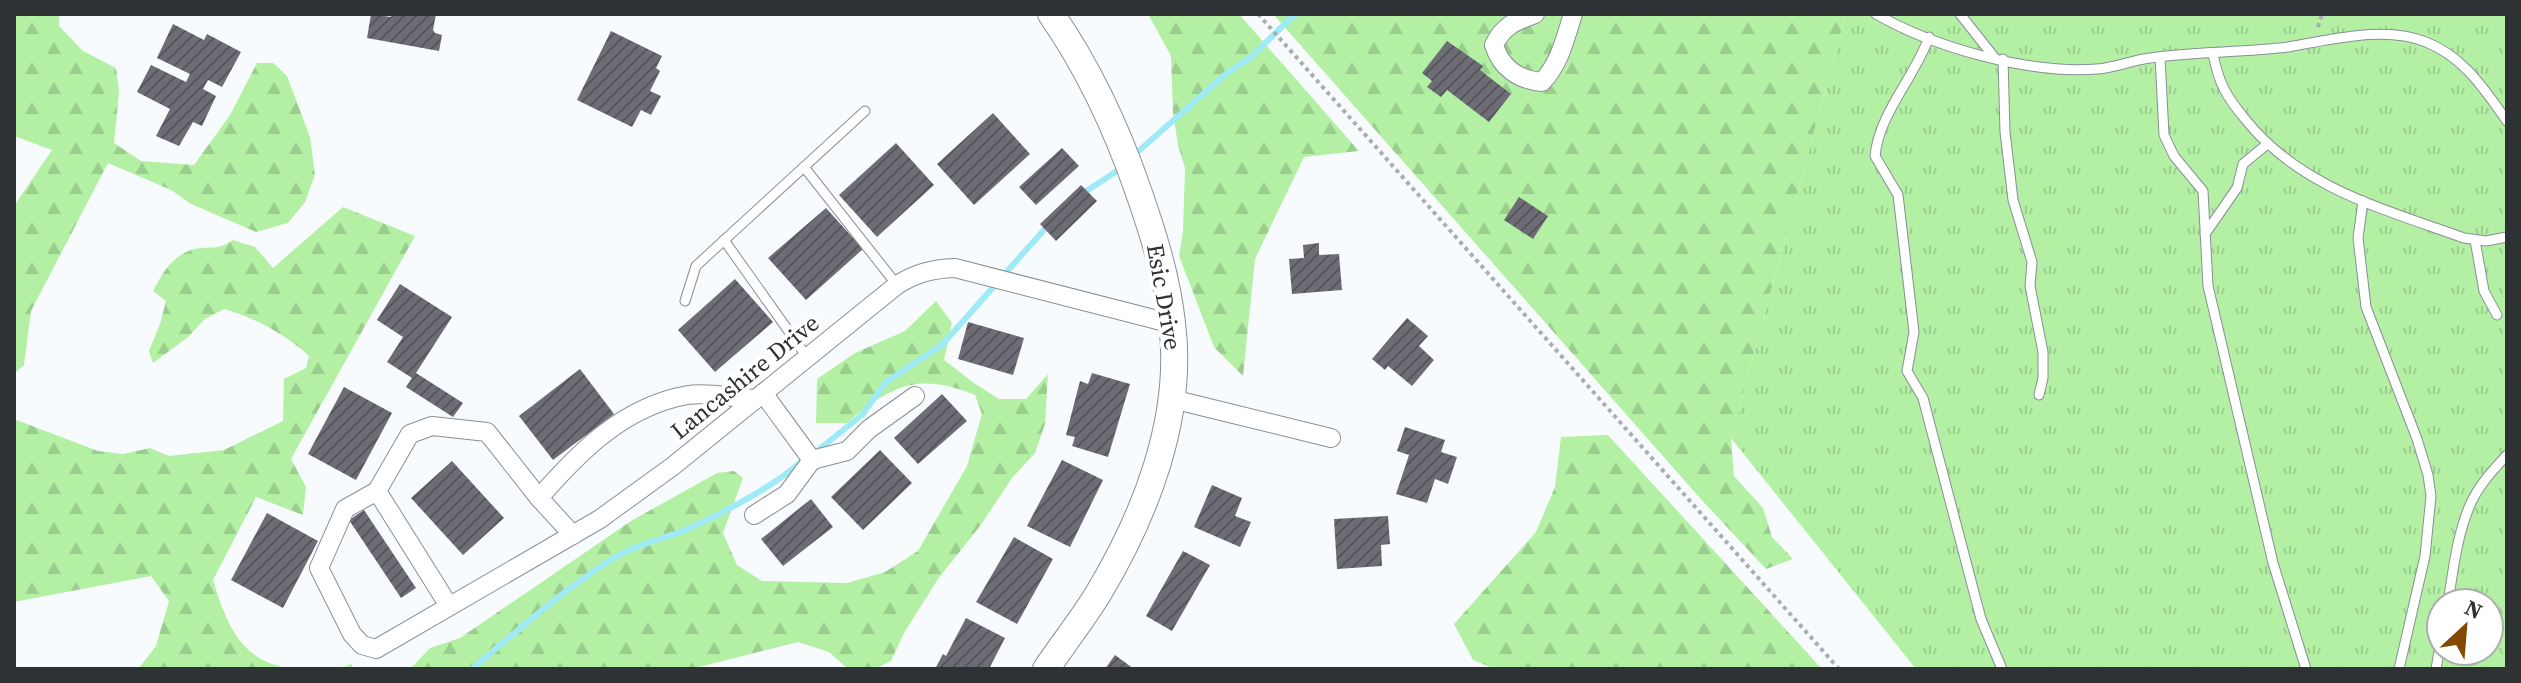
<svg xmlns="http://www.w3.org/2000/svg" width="2521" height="683" font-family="'Source Serif 4',serif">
<defs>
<pattern id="grass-tufts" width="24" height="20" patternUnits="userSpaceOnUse" patternTransform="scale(2)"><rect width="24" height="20" fill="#b4f0a4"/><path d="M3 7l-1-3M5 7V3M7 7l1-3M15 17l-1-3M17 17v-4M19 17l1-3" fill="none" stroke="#9bce8e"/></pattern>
<pattern id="forest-firs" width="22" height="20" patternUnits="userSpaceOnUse" patternTransform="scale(2)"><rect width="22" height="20" fill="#b4f0a4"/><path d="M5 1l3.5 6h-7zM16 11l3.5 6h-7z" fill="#9bce8e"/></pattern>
<pattern id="building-hatch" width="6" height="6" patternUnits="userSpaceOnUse" patternTransform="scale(2)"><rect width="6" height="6" fill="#6e6d75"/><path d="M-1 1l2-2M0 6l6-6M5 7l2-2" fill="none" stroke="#56565c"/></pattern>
</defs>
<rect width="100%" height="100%" fill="#f8fbfe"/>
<path fill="url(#grass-tufts)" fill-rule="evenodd" d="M1846,14H2507V669H1916L1731,438ZM2441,603H2489V651H2441Z"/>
<g fill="url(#forest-firs)">
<path d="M14,14H59V26L83,51L116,68L119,92L114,143L141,161L194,165L230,115L257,63H273L287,76L310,137L315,175L305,202L288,223L256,232L191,204L171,190L108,163L31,311L24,365L14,374V206L52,150L14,136Z"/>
<path d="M1148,14H1239L1359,151L1304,157L1255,259L1243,376L1214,347L1179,256L1183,231L1185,168L1178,145L1173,113L1171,56Z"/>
<path d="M1273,14H1846L1731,438L1734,476L1763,508L1772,537L1793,559L1766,569L1699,497Z"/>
<path d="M343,207L415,236L291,459L306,487L303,515L256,497L213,580C229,633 246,670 309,669C323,668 338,670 352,664L353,669H138L156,646L169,601L151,576L14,602V419L98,451L123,454L150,448L169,456L224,450L283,421L284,379L306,368L309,356C285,334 255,318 224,309L205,319L187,338L153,363L149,351L160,324L166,301L153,291C162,274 171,257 191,250C207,244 214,253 233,240L255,247L273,268Z"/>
<path d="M936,301L952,323L944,360L974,383L999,399H1026L1048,374L1045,424L1035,453L1012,478L980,526L938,579L904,633L891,661L875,669H848L829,652L798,642L691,669H410L430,648L460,638L631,521L717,473L734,471L743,478L723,533L737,565L762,581L847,583L885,572L918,551L967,466L982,414L975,395C918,372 892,385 847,423H816L817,379L855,353L905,331Z"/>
<path d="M1608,435L1822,669H1495L1473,660L1454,624L1536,532L1555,487L1561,437Z"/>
</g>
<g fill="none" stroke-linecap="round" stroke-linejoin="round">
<g stroke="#a0eaf8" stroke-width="6">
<path d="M1133,156L1227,73L1251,57L1295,14"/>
<path d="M1082,194L1123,167"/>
<path d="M817,451L862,415L886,382L942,345L1050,223"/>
<path d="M472,669C518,630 565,588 617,556C638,544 663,539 685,530C720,515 774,486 801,462"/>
</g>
</g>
<g fill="url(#building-hatch)">
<path d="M371,14L391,17L392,14H436L433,30L435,33L442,35L439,51L367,38Z"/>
<path d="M173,24L204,40L207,34L241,52L222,87L208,80L203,89L216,96L202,126L193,122L179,146L156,136L170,109L137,92L151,65L186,82L190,74L157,58Z"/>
<path d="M611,31L662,56L656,68L660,71L650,91L661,96L651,115L641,110L632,127L577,100Z"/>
<path d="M1447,41L1483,66L1480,70L1511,94L1489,122L1447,90L1441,97L1427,87L1432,81L1422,73Z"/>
<path d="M993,113L1030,154L974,205L937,164Z"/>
<path d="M896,143L934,185L877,237L839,195Z"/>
<path d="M1062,148L1079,166L1036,205L1019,187Z"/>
<path d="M1081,185L1097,201L1056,241L1040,224Z"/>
<path d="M1519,197L1548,216L1533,239L1504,220Z"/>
<path d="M826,208L863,249L806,300L768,258Z"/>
<path d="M1319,243V255L1339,254L1342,290L1292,294L1289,259L1304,258L1303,245Z"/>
<path d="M735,279L773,322L715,372L678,330Z"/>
<path d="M400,284L452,317L416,373L463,403L453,417L406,387L412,378L387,362L403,337L377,320Z"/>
<path d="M1407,318L1428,336L1419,346L1434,360L1412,386L1388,366L1385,370L1372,359Z"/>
<path d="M968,322L1024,338L1013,375L958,359Z"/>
<path d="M580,369L614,414L553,460L519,416Z"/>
<path d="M1092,373L1130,384L1108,457L1072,446L1075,437L1066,435L1080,381L1088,384Z"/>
<path d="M344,387L392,413L356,480L308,454Z"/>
<path d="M942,394L967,421L918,464L894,438Z"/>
<path d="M1405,427L1445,440L1441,452L1457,457L1448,484L1435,479L1427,503L1396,494L1409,455L1397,451Z"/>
<path d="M880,450L912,483L863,530L831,497Z"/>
<path d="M1062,460L1103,480L1070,547L1027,526Z"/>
<path d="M452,461L504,518L463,555L411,498Z"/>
<path d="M1212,485L1242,498L1235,516L1251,522L1240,547L1194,527Z"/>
<path d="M811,499L833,527L783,566L761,539Z"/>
<path d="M364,510L416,588L401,598L349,520Z"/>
<path d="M267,513L318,541L283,608L231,580Z"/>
<path d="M1388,516L1390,544L1381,545L1382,566L1337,569L1334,519Z"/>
<path d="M1014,537L1053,559L1017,624L976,602Z"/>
<path d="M1183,551L1210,565L1172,631L1146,616Z"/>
<path d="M966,618L1005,638L989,669H935L943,654L946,656Z"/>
<path d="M1115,655L1134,669H1105Z"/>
</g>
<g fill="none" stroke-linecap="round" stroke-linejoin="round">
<g stroke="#888f96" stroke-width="11">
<g id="lane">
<path d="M1876,14C1935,48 2029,74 2097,69C2115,68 2132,60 2150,58C2196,51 2242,53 2288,47C2331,40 2384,25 2426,42C2464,57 2484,89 2507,121"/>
<path d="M1960,14L1994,57"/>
<path d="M1929,37C1915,77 1879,113 1875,156L1898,195L1914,332L1907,371L1923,398L1981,619L2002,669"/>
<path d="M2213,54C2219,84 2226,96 2245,119C2300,188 2384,209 2464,238L2486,241L2507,237"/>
<path d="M2160,57L2164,135L2174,156L2203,191L2208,286L2273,563L2306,669"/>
<path d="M2003,59L2005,132L2013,200L2032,262L2030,286L2043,352V378L2039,395"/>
<path d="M804,167L897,285"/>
<path d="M2363,201L2358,238L2366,307L2417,439L2428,475L2431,496L2425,556L2399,669"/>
<path d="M2205,234L2237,188L2243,164L2266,145"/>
<path d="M724,240L807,357"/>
<path d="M2475,240L2484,291L2497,315"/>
<path d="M685,301L696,266L865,111"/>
<path d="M2448,603C2453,571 2457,535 2470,505C2478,486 2493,470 2507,455"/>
<path d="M2436,669L2441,640"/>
</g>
</g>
<g stroke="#888f96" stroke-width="20">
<g id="street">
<path d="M1535,14C1515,21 1503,26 1494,45C1501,68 1519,80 1542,82C1560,63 1565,39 1573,14"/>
<path d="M763,393L812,460"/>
<path d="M1172,399L1331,438"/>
<path d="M377,491L410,434L432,426L487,432L539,498L573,535"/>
<path d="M539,498C579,452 624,406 688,395C708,392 735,398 756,399"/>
<path d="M754,515L787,494L812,460L847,451L869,429L915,396"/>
<path d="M449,606L377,491L345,509L319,568L352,634L362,645L376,649L600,519L673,466L897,285C916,273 932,269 955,268L1173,324"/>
</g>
</g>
<g stroke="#888f96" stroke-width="28">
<path id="secondary" d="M1046,669C1063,644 1082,620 1098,594C1146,514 1184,417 1172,323C1167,278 1154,236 1139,193C1117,129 1090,70 1051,14"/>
</g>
<g stroke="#abaeb0" stroke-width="4" stroke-dasharray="4 4" stroke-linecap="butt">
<path d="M1258,14L1839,669"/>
<path d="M2318,27L2322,14"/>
</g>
<use href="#lane" stroke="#fff" stroke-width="9"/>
<use href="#street" stroke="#fff" stroke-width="18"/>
<use href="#secondary" stroke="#fff" stroke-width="26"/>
</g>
<g text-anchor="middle" stroke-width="8" stroke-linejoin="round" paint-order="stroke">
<g font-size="24" fill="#2f3234" stroke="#fff">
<text transform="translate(1164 297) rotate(80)" y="8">Esic Drive</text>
<text transform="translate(745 377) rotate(-39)" y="8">Lancashire Drive</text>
</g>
</g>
<rect width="2521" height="683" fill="none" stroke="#2f3234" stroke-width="32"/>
<g transform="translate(2465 627) rotate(26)"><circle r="38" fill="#ffffff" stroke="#acadae" stroke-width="2"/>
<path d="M0-6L14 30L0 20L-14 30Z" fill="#844900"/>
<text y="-12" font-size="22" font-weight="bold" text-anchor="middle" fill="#2f3234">N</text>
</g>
</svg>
